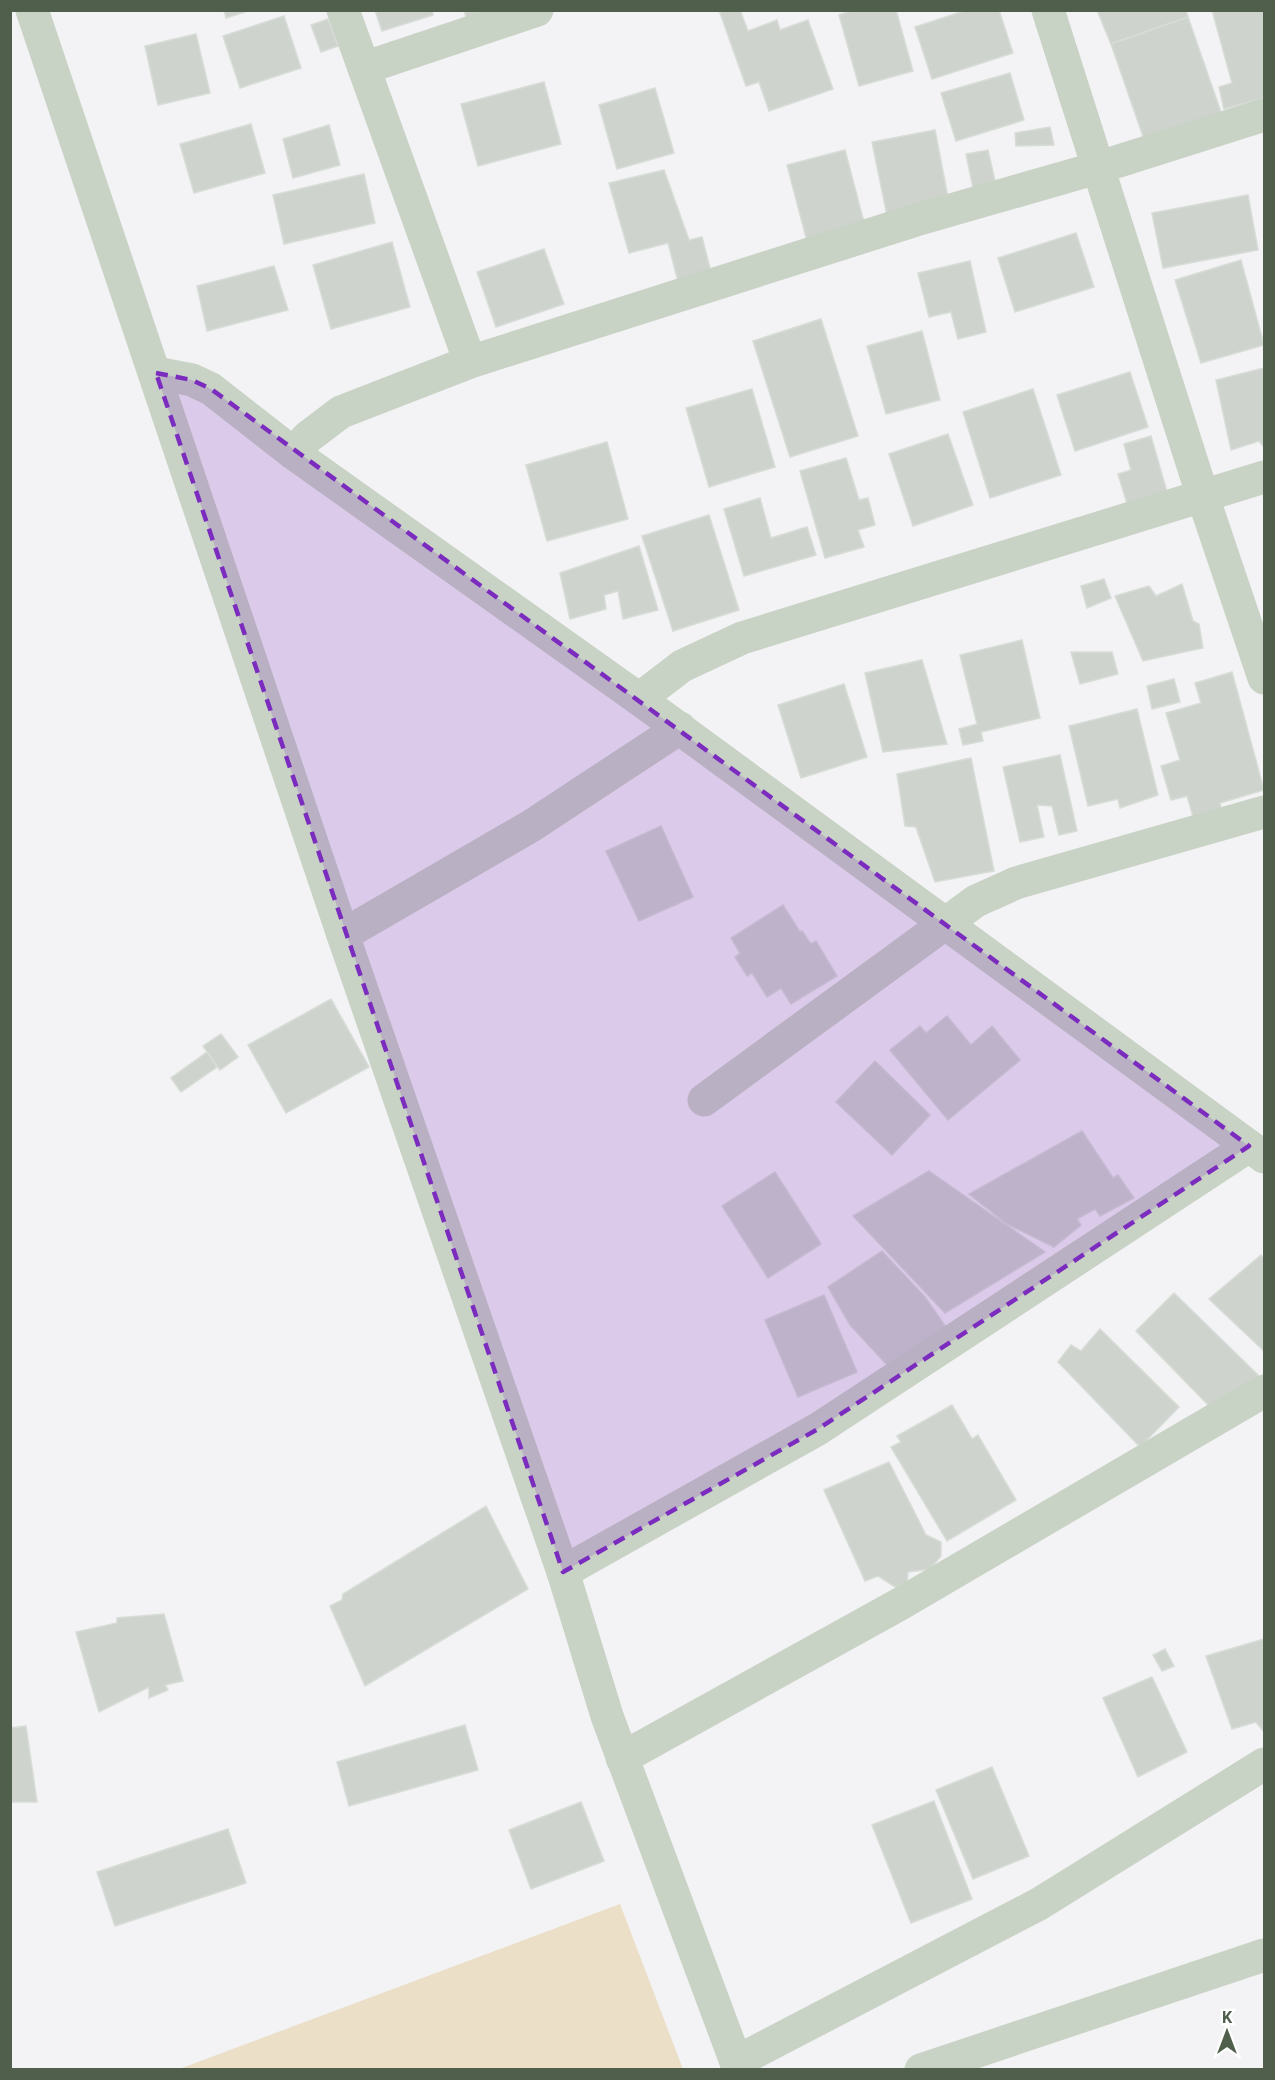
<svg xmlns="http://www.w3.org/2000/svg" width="1275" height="2080" font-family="Roboto,sans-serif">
<rect width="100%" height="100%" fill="#f3f2f4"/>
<path fill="#ebdfc7" d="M620,1904L683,2069H179Z"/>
<g fill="#ced4cd" stroke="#d7dcd7" stroke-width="1.5">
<path d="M224,10H251L226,18Z"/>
<path d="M375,10H432L433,15L382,31Z"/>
<path d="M464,10H497L467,21Z"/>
<path d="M719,10H740L748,31L777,20L780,30L808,20L833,89L769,111L759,82L746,86Z"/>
<path d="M854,10H896L913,71L859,86L839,15Z"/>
<path d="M967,10H999L1013,53L932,79L915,27Z"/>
<path d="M1097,10H1186L1188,17L1111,44Z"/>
<path d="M1212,10H1264V98L1224,109L1219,87L1232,83Z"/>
<path d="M284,16L301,68L240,88L223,36Z"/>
<path d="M1188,17L1223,118L1146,145L1111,44Z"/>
<path d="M328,19L338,46L321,52L311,25Z"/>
<path d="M196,34L210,93L158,105L145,46Z"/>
<path d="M1010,73L1024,120L956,141L941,93Z"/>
<path d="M544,82L561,144L478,166L461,104Z"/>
<path d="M655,88L674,153L617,169L599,105Z"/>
<path d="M251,124L265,173L194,193L180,144Z"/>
<path d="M329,125L340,165L293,178L283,139Z"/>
<path d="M1050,127L1054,145L1016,146L1015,133Z"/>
<path d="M935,130L950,208L888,220L872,142Z"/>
<path d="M845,150L865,226L807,241L787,165Z"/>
<path d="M988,150L998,194L975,198L966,154Z"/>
<path d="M664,170L689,240L702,237L712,276L679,285L668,243L629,253L609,183Z"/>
<path d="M364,174L375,223L284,244L273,195Z"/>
<path d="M1248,195L1258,250L1163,268L1152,213Z"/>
<path d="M1076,233L1094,287L1015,312L998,258Z"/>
<path d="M392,242L410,307L331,329L313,265Z"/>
<path d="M544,249L564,304L496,327L477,272Z"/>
<path d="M1241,260L1264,345L1201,363L1175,280Z"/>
<path d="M970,261L986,332L958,339L951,312L929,317L918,273Z"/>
<path d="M274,266L288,310L207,331L197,286Z"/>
<path d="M821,319L858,436L790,457L753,341Z"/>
<path d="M922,331L940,400L886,414L867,346Z"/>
<path d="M1264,368V447L1259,441L1231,450L1216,380Z"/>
<path d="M1130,372L1148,427L1075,451L1057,395Z"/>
<path d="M752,389L775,467L709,487L686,408Z"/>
<path d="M1033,389L1061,475L990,498L963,412Z"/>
<path d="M948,434L973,505L913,526L889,454Z"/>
<path d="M1151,436L1169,499L1129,510L1118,474L1131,470L1124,444Z"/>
<path d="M607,442L628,519L547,541L526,465Z"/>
<path d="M846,458L859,500L868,498L875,525L858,530L864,547L825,558L800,471Z"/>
<path d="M760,498L771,538L807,527L816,555L744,576L724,509Z"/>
<path d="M709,515L739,610L673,631L642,536Z"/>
<path d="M639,546L658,610L623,619L618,591L604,595L606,609L570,619L560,573Z"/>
<path d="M1104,579L1111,598L1087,608L1081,586Z"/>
<path d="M1182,584L1193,621L1199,624L1203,648L1143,661L1115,596L1149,586L1156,596Z"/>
<path d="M1022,640L1040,718L981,732L983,741L963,745L959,729L977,724L960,655Z"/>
<path d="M1071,652H1112L1118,674L1080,684Z"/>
<path d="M922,660L947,744L883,752L865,673Z"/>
<path d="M1232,672L1264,790L1220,803L1222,813L1194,820L1187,796L1171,800L1161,766L1180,760L1166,713L1201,703L1195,683Z"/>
<path d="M1174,679L1180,702L1152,709L1147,686Z"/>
<path d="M844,684L867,757L801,778L778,705Z"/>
<path d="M1137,709L1158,795L1120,808L1118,799L1088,806L1069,726Z"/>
<path d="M1060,755L1077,831L1059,835L1052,806L1037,805L1044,837L1020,842L1003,767Z"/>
<path d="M971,758L994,871L935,882L916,827L905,826L897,774Z"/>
<path d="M661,826L693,897L639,921L606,851Z"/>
<path d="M783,905L800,932L802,931L811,944L816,941L837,976L791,1004L781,988L767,997L752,973L747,976L735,957L740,953L731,938Z"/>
<path d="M331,999L369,1067L286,1113L248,1045Z"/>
<path d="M947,1016L971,1045L992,1026L1020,1060L948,1120L890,1050L920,1026L926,1033Z"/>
<path d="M221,1034L238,1057L220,1070L203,1046Z"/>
<path d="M207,1052L217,1067L181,1092L171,1078Z"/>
<path d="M875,1061L930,1115L892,1155L836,1102Z"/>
<path d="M1082,1131L1113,1178L1118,1175L1134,1198L1100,1216L1095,1209L1077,1219L1081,1225L1054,1247L1007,1224L969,1194Z"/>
<path d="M929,1171L1045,1252L945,1313L853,1216Z"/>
<path d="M775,1172L821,1244L768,1278L722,1206Z"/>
<path d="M882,1251L925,1297L946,1327L889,1367L850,1325L828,1287Z"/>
<path d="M1261,1255L1264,1259V1351L1209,1299Z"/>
<path d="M1174,1293L1258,1375L1216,1413L1136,1331Z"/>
<path d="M824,1295L857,1372L798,1397L765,1320Z"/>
<path d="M1100,1329L1179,1407L1140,1447L1058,1362L1071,1345L1081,1351Z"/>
<path d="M952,1405L972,1439L978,1435L1016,1500L947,1541L891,1447L901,1442L897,1436Z"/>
<path d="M889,1462L926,1535L941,1542V1556L930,1569L908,1572L907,1583L895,1587L878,1576L865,1581L824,1490Z"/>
<path d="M486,1506L528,1589L365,1686L330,1606L342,1600L343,1594Z"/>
<path d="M164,1614L183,1681L165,1685L168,1690L149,1698V1687L99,1712L76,1632L117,1623V1618Z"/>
<path d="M1264,1639V1732L1256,1722L1232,1729L1206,1656Z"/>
<path d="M1165,1649L1174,1666L1162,1671L1153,1655Z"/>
<path d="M1152,1677L1187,1752L1138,1777L1103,1698Z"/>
<path d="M465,1725L478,1770L349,1806L337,1762Z"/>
<path d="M26,1726L37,1802H11L10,1728Z"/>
<path d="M992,1767L1029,1856L973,1879L936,1790Z"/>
<path d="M934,1801L972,1899L911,1923L872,1825Z"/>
<path d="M581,1802L604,1861L531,1889L509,1830Z"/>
<path d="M228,1829L246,1883L115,1926L97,1872Z"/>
</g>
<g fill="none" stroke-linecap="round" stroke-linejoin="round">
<g stroke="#c8d2c5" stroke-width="33">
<path d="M32,10L343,935L563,1572L607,1716L739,2070"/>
<path d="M343,10L470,362"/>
<path d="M1048,10L1203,497L1264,678"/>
<path d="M364,68L537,10"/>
<path d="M156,373L192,380L211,389L293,453L639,699L682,666L742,638L1264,477"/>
<path d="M293,453L308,437L341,412L470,362L916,220L1097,168L1264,115"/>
<path d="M639,699L1264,1157"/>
<path d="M343,935L531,826L680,728"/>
<path d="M704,1100L976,901L1016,883L1264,812"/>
<path d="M563,1572L818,1429L1249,1146"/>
<path d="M622,1758L900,1604L1264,1391"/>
<path d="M736,2062L1039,1904L1264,1764"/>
<path d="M921,2070L1264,1955"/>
</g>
</g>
<path fill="#7b2cbf" fill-opacity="0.2" stroke="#7b2cbf" stroke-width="4.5" stroke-dasharray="12 8" stroke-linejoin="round" d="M156,373L192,380L211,389L1249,1146L818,1429L563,1572Z"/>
<rect width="1275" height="2080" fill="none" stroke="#505e4c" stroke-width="24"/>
<g transform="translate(1227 2032)" stroke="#ffffff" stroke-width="4.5" paint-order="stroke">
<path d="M0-4.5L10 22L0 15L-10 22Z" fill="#505e4c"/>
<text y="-9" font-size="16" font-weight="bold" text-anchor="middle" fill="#505e4c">K</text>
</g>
</svg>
